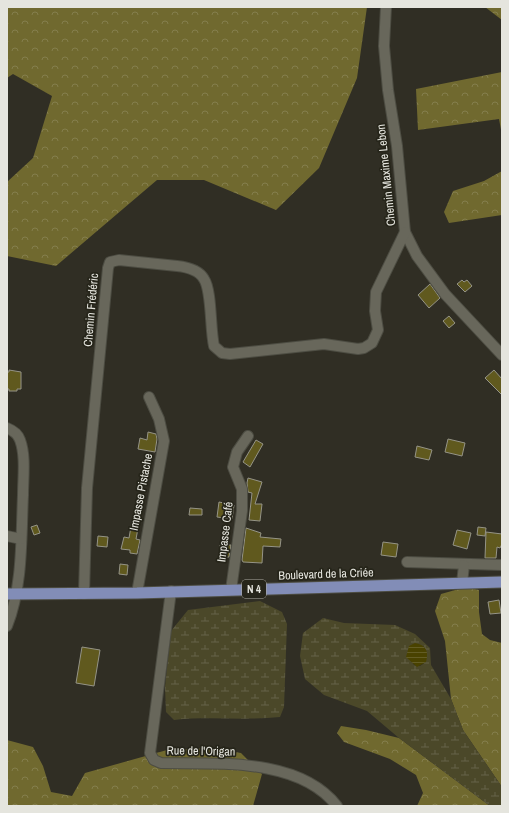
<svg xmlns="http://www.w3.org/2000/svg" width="509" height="813" font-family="'Archivo Narrow',sans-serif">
<defs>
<pattern id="forest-crowns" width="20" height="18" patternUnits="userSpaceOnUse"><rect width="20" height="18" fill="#70692f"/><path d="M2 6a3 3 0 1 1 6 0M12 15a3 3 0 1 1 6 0" fill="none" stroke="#847e4d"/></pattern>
<pattern id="wetland-marsh" width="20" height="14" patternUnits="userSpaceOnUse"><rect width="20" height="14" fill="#4b4829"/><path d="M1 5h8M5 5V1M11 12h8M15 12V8" fill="none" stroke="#656248"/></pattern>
<pattern id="water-rules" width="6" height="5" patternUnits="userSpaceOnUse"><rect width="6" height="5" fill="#494200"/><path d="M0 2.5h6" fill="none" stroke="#635d25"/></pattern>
</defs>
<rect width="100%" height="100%" fill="#302e24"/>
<g fill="url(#forest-crowns)">
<path d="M7,7H367L357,78L319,168L276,210L204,180H157L56,266L7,256V182L33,158L52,96L13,74L7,78Z"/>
<path d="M485,7H502V20Z"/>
<path d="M502,72V135L499,119L418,130L416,89Z"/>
<path d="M502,171V215L449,223L444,212L453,191L484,181Z"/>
<path d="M466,587L479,590V612L482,634L490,640L502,643V787L463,730L451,699L445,641L435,611L441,594Z"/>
<path d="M341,726L366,730L399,738L490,806H417L423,793L416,775L390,759L344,742L337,733Z"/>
<path d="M7,740L33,747L43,766L51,792L72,796L85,773L167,750L210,748L241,753L262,774L253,806H7Z"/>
</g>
<g fill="url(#wetland-marsh)" fill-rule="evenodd">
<path d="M260,601L282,612L287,624L284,707L280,717C245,721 210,716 174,720L166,712L165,687L171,631L188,610Z"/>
<path d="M323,618L344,623L395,625L415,634L430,648L431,665L451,699L463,730L502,787V806H490L399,738L367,711L324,695L305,679L300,656L303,633ZM423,646L425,648L426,662L420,666L414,665L408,657Z"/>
</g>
<path fill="url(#water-rules)" d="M415,643C426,645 429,651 426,662L417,667L406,657L409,646Z"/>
<g fill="#60591e" stroke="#959487">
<path d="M462,280L464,282L467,280L472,286L465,292L457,284Z"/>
<path d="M430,284L440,298L429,308L418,295Z"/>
<path d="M449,316L455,323L449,328L443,321Z"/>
<path d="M9,370L21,372V389H17V391H9V389H7V372H9Z"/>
<path d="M494,370L502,379V395L485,378Z"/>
<path d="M148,432L156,434L157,439L155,452L138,449L140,438L147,440Z"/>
<path d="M448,439L465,443L462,456L445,452Z"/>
<path d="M256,440L263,444L250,467L243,462Z"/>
<path d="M417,446L432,450L429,460L415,457Z"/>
<path d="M248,478L262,482L255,504H262L260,521L249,520L252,493L248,492L247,483Z"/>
<path d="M219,502L234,505L232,519L217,517Z"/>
<path d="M190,508L202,509V515H189Z"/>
<path d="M132,521L139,523L136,539L140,540L137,554L130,553V550L121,549L124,537L129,538Z"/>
<path d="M37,525L40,533L34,535L31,527Z"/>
<path d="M478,527L486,528L485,536L477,535Z"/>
<path d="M246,528L261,533L260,537L281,539L280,547L263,546L262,563L243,562L242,560Z"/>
<path d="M457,530L471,533L467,549L453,545Z"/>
<path d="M486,532L502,534V544L500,548L497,547L496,558H485Z"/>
<path d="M98,536L108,537L107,547L97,546Z"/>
<path d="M383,542L398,544L396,557L381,555Z"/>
<path d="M220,545H231L229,557H220Z"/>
<path d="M120,564L128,565L127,575L119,574Z"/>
<path d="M499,600L501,613L490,614L488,602Z"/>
<path d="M82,647L100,650L94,686L76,683Z"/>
</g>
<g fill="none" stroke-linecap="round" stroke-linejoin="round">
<g stroke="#4d4d43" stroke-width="12">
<g id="minor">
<path d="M386,7L384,46L388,90L397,146L405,232L417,256L445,294L502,355"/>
<path d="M7,428C12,430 18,434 20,440C26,456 23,478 23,495C21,538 23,586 7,626"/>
<path d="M7,536L21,539"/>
<path d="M407,562L502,565"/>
<path d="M462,583L464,565"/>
<path d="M231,590L242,511V489L233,467L237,452L248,436"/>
<path d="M171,591L150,753L154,760L161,763C216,764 299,757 337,806"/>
<path d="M137,593L164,441L159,419L149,397"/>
<path d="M84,594L87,488L108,268L110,262L119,260L177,266C186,267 199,270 204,279C212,291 210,329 214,346L222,353L230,354L324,344L358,349L364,348L372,343L378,330L375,311L376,292L405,232"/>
</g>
</g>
<g stroke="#4d4d43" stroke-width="13">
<path id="primary" d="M7,594L137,593L502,582"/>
</g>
<use href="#minor" stroke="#68675b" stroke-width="10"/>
<use href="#primary" stroke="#828db7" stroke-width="11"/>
</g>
<g text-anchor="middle" stroke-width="3.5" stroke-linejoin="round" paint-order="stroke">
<rect fill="#26251a" stroke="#acaba3" stroke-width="1" x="242" y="580" width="24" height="18" rx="3"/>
<g font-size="11" font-weight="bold" fill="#e5e5de">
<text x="254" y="593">N 4</text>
</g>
<g font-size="12" fill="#e5e5de" stroke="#26251a">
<text transform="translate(386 175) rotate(-96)" y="4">Chemin Maxime Lebon</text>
<text transform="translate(91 310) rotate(-85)" y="4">Chemin Frédéric</text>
<text transform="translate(141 492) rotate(-79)" y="4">Impasse Pistache</text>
<text transform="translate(225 532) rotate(-83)" y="4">Impasse Café</text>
<text transform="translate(326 574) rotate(-2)" y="4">Boulevard de la Criée</text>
<text transform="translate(201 751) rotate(1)" y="4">Rue de l'Origan</text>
</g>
</g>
<rect width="509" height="813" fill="none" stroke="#e5e5de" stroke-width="16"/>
</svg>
